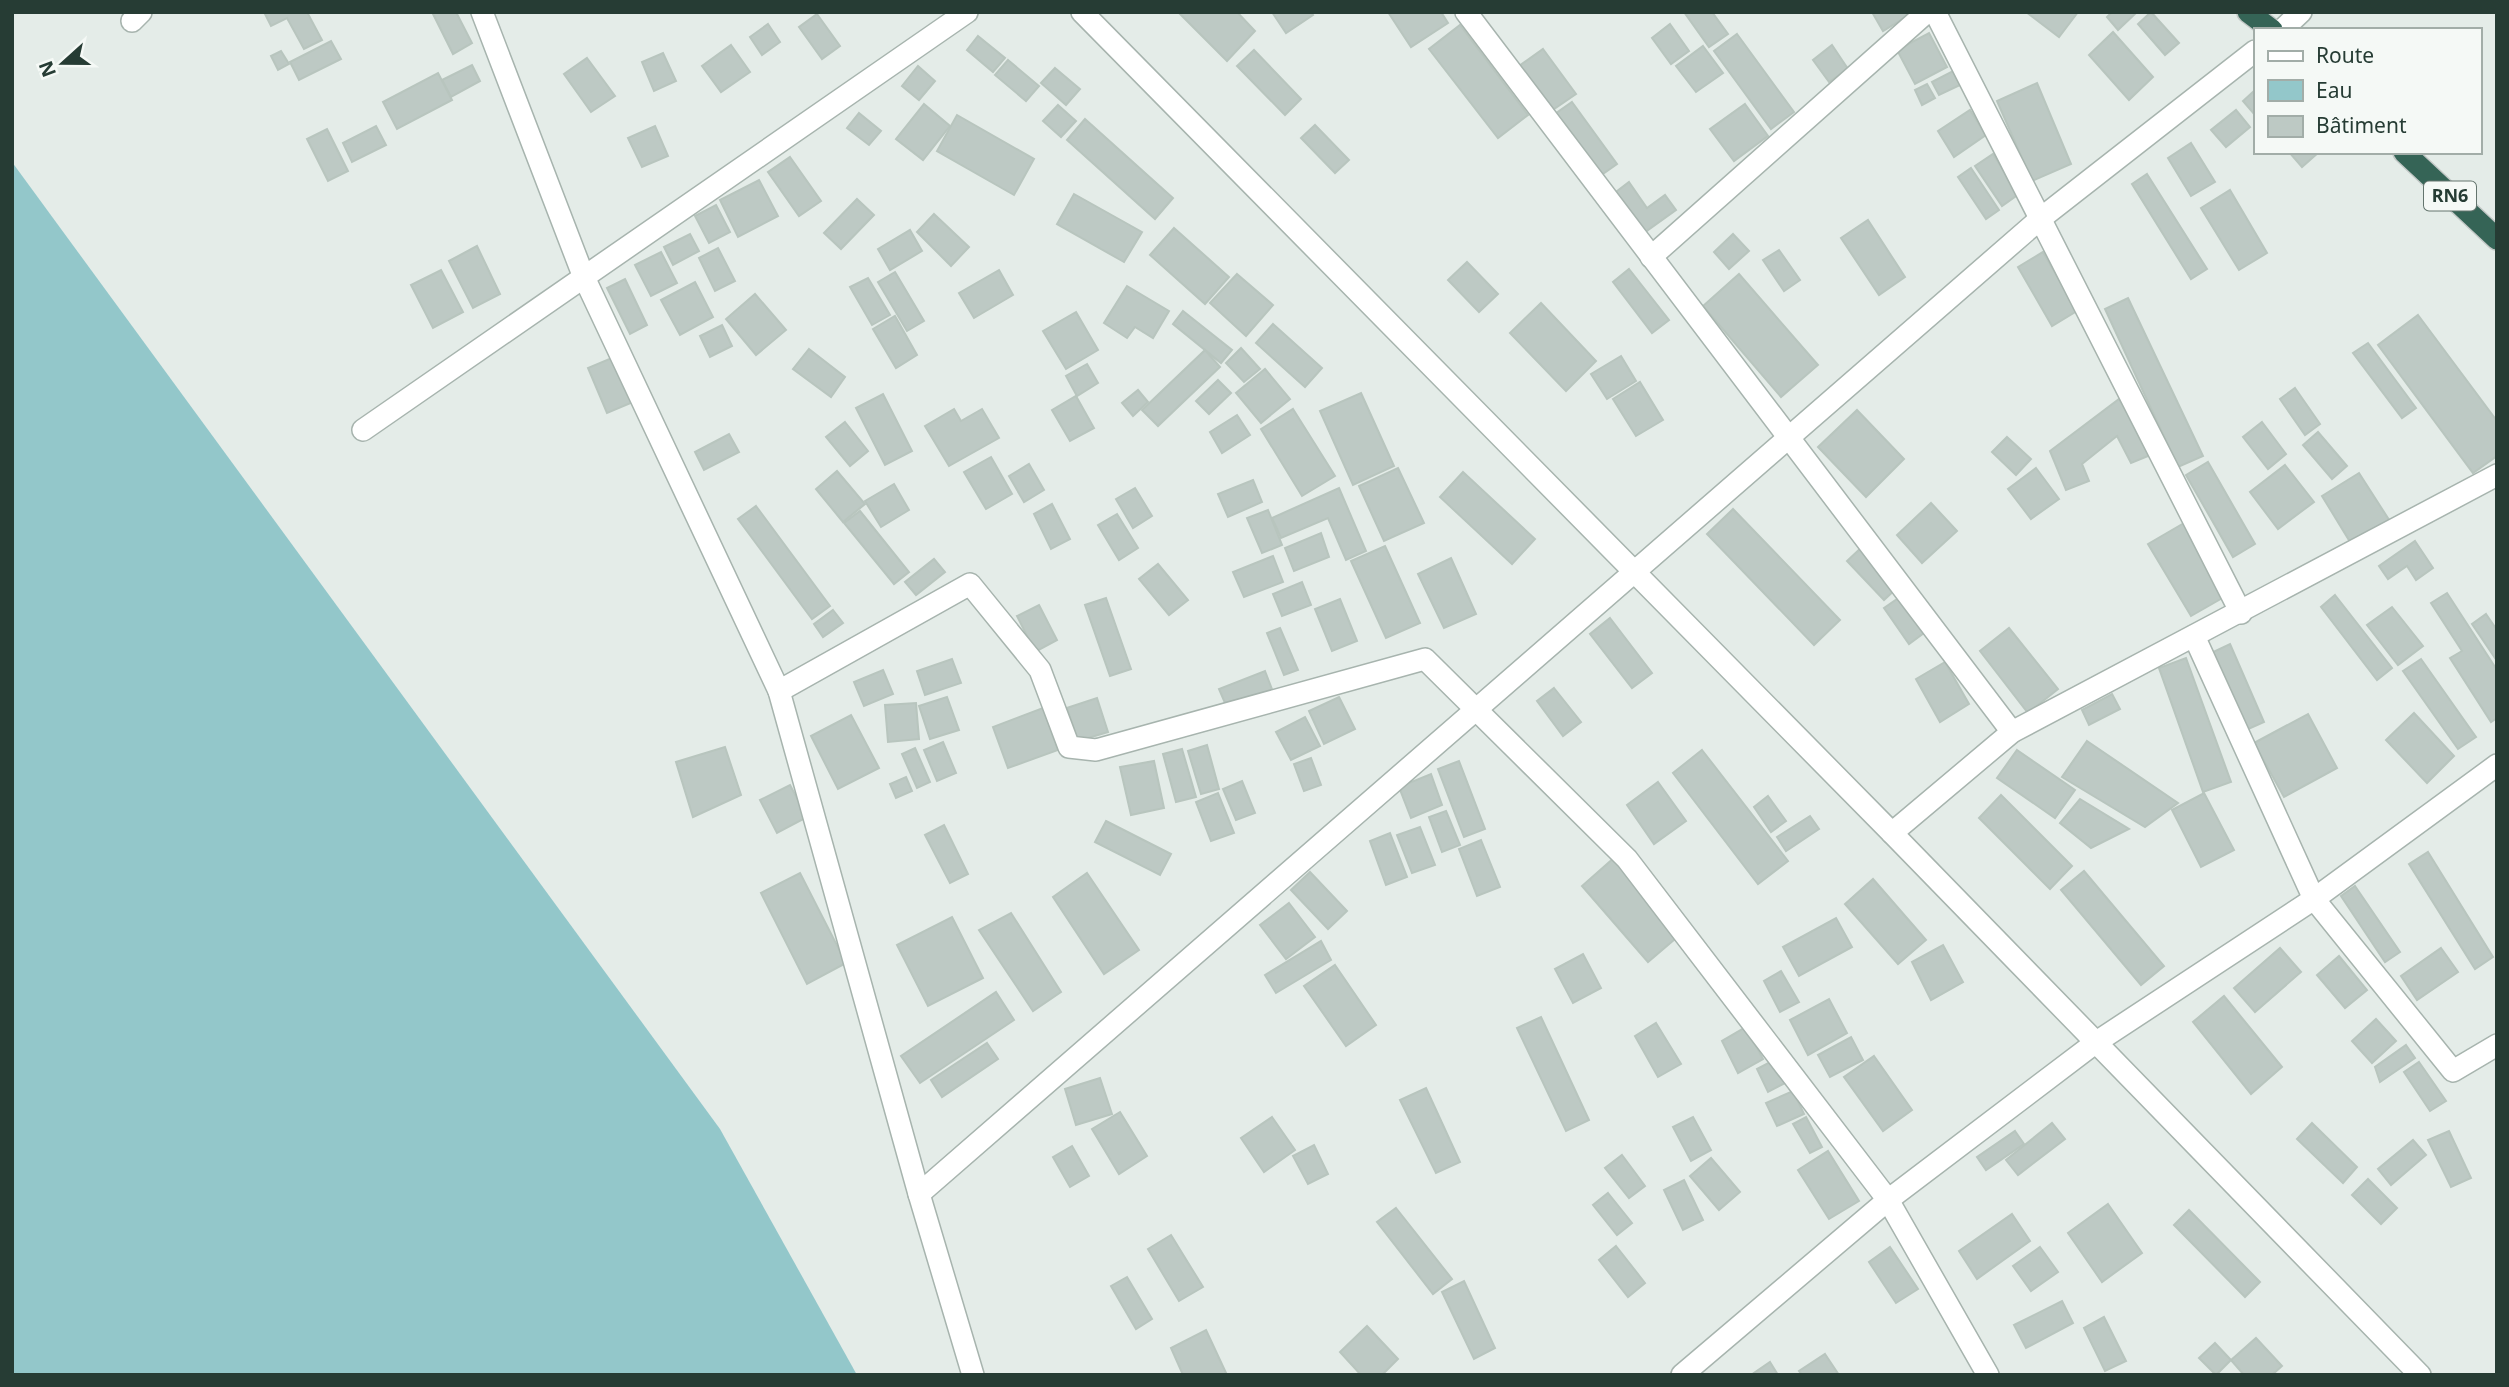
<svg xmlns="http://www.w3.org/2000/svg" width="2509" height="1387" font-family="'Noto Sans',sans-serif">
<rect width="100%" height="100%" fill="#e4ece8"/>
<path fill="#93c7ca" d="M12,162L720,1129L857,1375H12Z"/>
<g fill="#bdc9c4" stroke="#b8c5be" stroke-width="2">
<path d="M264,12H307L322,40L304,49L287,18L271,26Z"/>
<path d="M432,12H456L472,43L453,54Z"/>
<path d="M1178,12H1237L1255,31L1227,61Z"/>
<path d="M1272,12H1311L1313,15L1286,33Z"/>
<path d="M1388,12H1441L1448,23L1411,47Z"/>
<path d="M1684,12H1712L1728,34L1709,47Z"/>
<path d="M1872,12H1914L1883,31Z"/>
<path d="M2026,12H2078L2059,37Z"/>
<path d="M2112,12H2137L2118,30L2107,17Z"/>
<path d="M2151,12L2179,43L2165,55L2138,24Z"/>
<path d="M817,14L840,46L822,59L799,27Z"/>
<path d="M768,24L780,42L762,55L750,37Z"/>
<path d="M1670,24L1689,51L1671,64L1652,38Z"/>
<path d="M1460,25L1528,115L1498,138L1429,49Z"/>
<path d="M2113,32L2153,77L2129,100L2089,55Z"/>
<path d="M1929,33L1947,67L1915,84L1897,50Z"/>
<path d="M1737,34L1794,112L1771,129L1714,51Z"/>
<path d="M978,36L1005,58L993,72L967,50Z"/>
<path d="M331,41L341,59L299,80L290,62Z"/>
<path d="M731,45L750,72L721,92L702,66Z"/>
<path d="M1832,45L1848,69L1829,82L1813,60Z"/>
<path d="M1703,46L1723,73L1696,92L1676,66Z"/>
<path d="M1543,49L1576,94L1551,111L1519,66Z"/>
<path d="M1254,50L1301,99L1285,115L1237,66Z"/>
<path d="M281,51L289,64L278,70L271,56Z"/>
<path d="M663,53L676,81L654,91L642,62Z"/>
<path d="M587,58L615,96L591,112L564,74Z"/>
<path d="M1008,60L1039,86L1026,101L995,75Z"/>
<path d="M472,65L480,81L451,97L442,80Z"/>
<path d="M918,66L935,81L919,100L902,86Z"/>
<path d="M1055,68L1080,89L1066,105L1041,83Z"/>
<path d="M1953,71L1960,85L1939,95L1932,82Z"/>
<path d="M438,73L452,100L397,129L383,102Z"/>
<path d="M2037,83L2071,164L2032,181L1997,101Z"/>
<path d="M1927,84L1935,98L1922,105L1915,90Z"/>
<path d="M2255,90V115L2243,101Z"/>
<path d="M1572,102L1617,164L1597,178L1552,116Z"/>
<path d="M924,104L950,126L923,160L896,139Z"/>
<path d="M1745,104L1768,136L1734,161L1710,129Z"/>
<path d="M1058,105L1076,121L1061,137L1043,121Z"/>
<path d="M1970,110L1986,135L1954,157L1938,131Z"/>
<path d="M2236,110L2250,127L2226,147L2211,130Z"/>
<path d="M859,113L881,131L869,145L847,128Z"/>
<path d="M957,115L1034,159L1014,195L937,151Z"/>
<path d="M1085,119L1173,198L1155,219L1067,140Z"/>
<path d="M1315,125L1349,160L1335,173L1301,138Z"/>
<path d="M376,126L386,145L352,162L343,143Z"/>
<path d="M655,126L668,156L642,167L628,138Z"/>
<path d="M327,129L348,171L328,181L307,139Z"/>
<path d="M2191,143L2215,182L2191,196L2168,158Z"/>
<path d="M2289,152H2319L2302,167Z"/>
<path d="M1993,154L2019,194L2002,206L1975,166Z"/>
<path d="M790,157L821,201L799,216L768,172Z"/>
<path d="M1971,168L1999,210L1986,219L1958,177Z"/>
<path d="M2147,174L2207,269L2191,279L2132,184Z"/>
<path d="M759,180L778,216L738,237L720,200Z"/>
<path d="M1629,182L1647,208L1665,195L1676,210L1641,235L1612,195Z"/>
<path d="M2230,190L2267,253L2239,270L2201,208Z"/>
<path d="M1074,194L1142,232L1124,262L1057,224Z"/>
<path d="M857,199L874,215L841,249L824,233Z"/>
<path d="M716,205L730,232L709,243L695,216Z"/>
<path d="M934,214L969,247L951,266L917,232Z"/>
<path d="M1868,220L1905,277L1879,295L1841,238Z"/>
<path d="M1174,228L1229,277L1205,304L1150,255Z"/>
<path d="M910,230L922,251L890,270L878,249Z"/>
<path d="M690,234L699,251L673,265L664,247Z"/>
<path d="M1733,234L1749,251L1729,269L1714,252Z"/>
<path d="M477,246L500,294L473,308L449,261Z"/>
<path d="M718,248L735,281L715,291L699,258Z"/>
<path d="M1779,250L1800,280L1784,291L1763,260Z"/>
<path d="M661,252L677,283L651,296L635,265Z"/>
<path d="M2043,252L2077,311L2052,326L2018,267Z"/>
<path d="M1467,262L1498,294L1479,312L1448,280Z"/>
<path d="M1629,269L1669,320L1652,333L1613,282Z"/>
<path d="M441,270L463,312L433,328L411,285Z"/>
<path d="M999,270L1013,295L974,318L959,293Z"/>
<path d="M895,272L924,321L907,331L878,282Z"/>
<path d="M1237,274L1273,305L1246,336L1210,303Z"/>
<path d="M1739,274L1818,365L1781,397L1703,306Z"/>
<path d="M868,278L890,315L872,325L850,287Z"/>
<path d="M625,279L647,325L630,334L607,288Z"/>
<path d="M695,282L713,317L680,335L661,300Z"/>
<path d="M1127,286L1169,311L1153,338L1135,327L1127,338L1104,323Z"/>
<path d="M755,294L786,330L756,355L726,319Z"/>
<path d="M2128,298L2203,456L2178,467L2105,309Z"/>
<path d="M1541,303L1596,361L1566,391L1510,333Z"/>
<path d="M1183,311L1232,350L1221,363L1173,324Z"/>
<path d="M1076,312L1098,350L1066,369L1043,331Z"/>
<path d="M2418,315L2497,421V456L2473,473L2378,345Z"/>
<path d="M895,316L917,355L896,368L873,329Z"/>
<path d="M1273,324L1322,368L1305,387L1256,343Z"/>
<path d="M722,325L732,346L710,357L700,336Z"/>
<path d="M2368,343L2416,408L2402,418L2353,353Z"/>
<path d="M1241,348L1260,369L1244,382L1226,363Z"/>
<path d="M809,349L845,377L831,397L793,369Z"/>
<path d="M1205,350L1220,367L1158,426L1142,410Z"/>
<path d="M626,352L645,397L607,413L588,368Z"/>
<path d="M1621,356L1636,381L1607,399L1591,374Z"/>
<path d="M1087,364L1098,383L1077,396L1066,376Z"/>
<path d="M1265,369L1290,399L1261,423L1236,393Z"/>
<path d="M1218,380L1231,393L1209,414L1196,401Z"/>
<path d="M1640,382L1663,420L1636,436L1613,399Z"/>
<path d="M2295,388L2320,424L2305,435L2280,399Z"/>
<path d="M1138,390L1148,402L1133,416L1122,403Z"/>
<path d="M1361,393L1394,466L1353,485L1320,411Z"/>
<path d="M883,394L912,451L885,465L856,408Z"/>
<path d="M1076,396L1094,428L1070,441L1052,410Z"/>
<path d="M2119,399L2153,454L2131,463L2117,436L2082,464L2089,481L2066,490L2050,451Z"/>
<path d="M954,409L961,421L982,409L999,438L949,466L925,426Z"/>
<path d="M1293,409L1335,476L1302,496L1261,429Z"/>
<path d="M1857,410L1904,459L1866,497L1818,447Z"/>
<path d="M1237,415L1250,435L1222,453L1210,432Z"/>
<path d="M845,422L868,451L850,466L826,437Z"/>
<path d="M2262,422L2286,454L2268,469L2243,437Z"/>
<path d="M2318,432L2347,466L2332,479L2303,445Z"/>
<path d="M729,434L739,452L704,470L695,452Z"/>
<path d="M2007,437L2031,459L2016,475L1992,452Z"/>
<path d="M991,457L1012,494L986,509L964,472Z"/>
<path d="M2208,462L2255,544L2233,557L2186,475Z"/>
<path d="M1029,464L1044,490L1024,502L1009,476Z"/>
<path d="M2285,465L2314,502L2278,529L2250,492Z"/>
<path d="M1398,468L1424,523L1384,541L1359,486Z"/>
<path d="M2036,468L2059,499L2031,519L2008,489Z"/>
<path d="M837,471L865,504L843,522L816,489Z"/>
<path d="M1463,472L1535,539L1512,564L1440,497Z"/>
<path d="M2359,473L2393,526L2355,550L2322,496Z"/>
<path d="M1253,480L1262,502L1228,517L1218,494Z"/>
<path d="M894,484L909,510L881,527L865,501Z"/>
<path d="M1135,488L1152,516L1133,528L1116,499Z"/>
<path d="M1339,488L1366,551L1346,560L1328,518L1281,538L1272,518Z"/>
<path d="M1931,503L1957,531L1922,563L1897,535Z"/>
<path d="M1052,504L1070,539L1051,549L1034,514Z"/>
<path d="M756,506L830,606L812,619L738,519Z"/>
<path d="M1733,509L1840,620L1814,645L1707,534Z"/>
<path d="M1268,510L1282,545L1262,553L1247,518Z"/>
<path d="M860,511L909,572L894,584L844,523Z"/>
<path d="M1117,514L1138,548L1119,560L1098,525Z"/>
<path d="M2184,523L2226,596L2191,616L2148,544Z"/>
<path d="M1321,533L1329,557L1294,571L1285,548Z"/>
<path d="M2415,541L2433,568L2416,580L2407,566L2388,579L2379,566Z"/>
<path d="M1385,546L1420,623L1386,638L1351,561Z"/>
<path d="M1862,547L1898,587L1884,600L1847,561Z"/>
<path d="M1273,556L1283,582L1244,597L1233,572Z"/>
<path d="M1451,558L1476,614L1444,628L1418,574Z"/>
<path d="M934,559L945,572L916,595L905,582Z"/>
<path d="M1158,564L1188,600L1169,615L1139,579Z"/>
<path d="M1302,582L1311,605L1282,616L1273,594Z"/>
<path d="M2447,593L2497,670V718L2491,722L2450,658L2462,651L2431,603Z"/>
<path d="M1903,595L1928,630L1909,644L1884,608Z"/>
<path d="M2335,595L2392,668L2377,680L2321,607Z"/>
<path d="M1106,598L1131,669L1110,676L1085,605Z"/>
<path d="M1340,599L1357,641L1332,651L1315,609Z"/>
<path d="M1039,605L1057,640L1035,652L1017,616Z"/>
<path d="M2392,607L2423,646L2398,665L2367,625Z"/>
<path d="M833,610L843,623L823,637L814,624Z"/>
<path d="M2486,614L2497,630V661L2472,624Z"/>
<path d="M1610,618L1652,673L1632,688L1590,634Z"/>
<path d="M1280,628L1298,670L1284,675L1267,633Z"/>
<path d="M2009,628L2058,689L2028,713L1980,651Z"/>
<path d="M2230,644L2264,722L2244,731L2209,654Z"/>
<path d="M2186,658L2231,782L2203,792L2159,668Z"/>
<path d="M952,659L961,683L925,695L917,671Z"/>
<path d="M2421,659L2476,737L2458,749L2403,671Z"/>
<path d="M1945,662L1969,704L1940,722L1916,679Z"/>
<path d="M883,670L893,694L864,706L854,682Z"/>
<path d="M1265,671L1273,692L1228,710L1219,689Z"/>
<path d="M1554,688L1581,722L1563,736L1537,701Z"/>
<path d="M2112,694L2120,709L2089,725L2082,710Z"/>
<path d="M947,697L959,730L930,739L919,706Z"/>
<path d="M1339,697L1355,729L1324,744L1309,711Z"/>
<path d="M1097,698L1108,732L1078,741L1067,708Z"/>
<path d="M916,703L919,739L888,742L885,705Z"/>
<path d="M1043,708L1058,750L1008,768L993,727Z"/>
<path d="M2414,713L2454,756L2427,783L2386,740Z"/>
<path d="M2308,714L2337,768L2284,797L2254,743Z"/>
<path d="M851,715L879,768L838,789L811,736Z"/>
<path d="M1305,717L1320,746L1291,760L1276,732Z"/>
<path d="M2087,741L2178,803L2145,827L2062,777Z"/>
<path d="M943,742L956,773L937,781L924,750Z"/>
<path d="M1207,745L1219,789L1201,794L1188,751Z"/>
<path d="M725,747L741,795L693,817L676,762Z"/>
<path d="M915,748L930,782L917,788L902,754Z"/>
<path d="M1182,749L1196,797L1176,802L1163,754Z"/>
<path d="M1702,750L1788,861L1758,884L1673,773Z"/>
<path d="M2017,750L2075,790L2055,818L1997,778Z"/>
<path d="M1311,758L1321,785L1304,791L1294,764Z"/>
<path d="M1154,761L1164,808L1131,815L1120,767Z"/>
<path d="M1459,761L1485,829L1464,837L1438,769Z"/>
<path d="M1431,774L1442,805L1411,818L1399,787Z"/>
<path d="M906,777L912,791L896,798L890,784Z"/>
<path d="M1242,781L1255,813L1236,820L1223,789Z"/>
<path d="M1658,782L1686,821L1654,844L1627,805Z"/>
<path d="M790,785L807,817L777,833L760,800Z"/>
<path d="M1218,793L1234,833L1211,841L1196,802Z"/>
<path d="M2204,793L2234,850L2201,867L2172,810Z"/>
<path d="M2001,795L2072,866L2050,889L1979,818Z"/>
<path d="M1768,796L1786,821L1771,832L1754,807Z"/>
<path d="M2080,799L2129,829L2091,848L2060,823Z"/>
<path d="M1446,811L1460,845L1442,852L1429,817Z"/>
<path d="M1810,816L1819,829L1786,851L1777,837Z"/>
<path d="M1106,821L1171,854L1160,875L1095,842Z"/>
<path d="M944,825L968,874L950,883L925,835Z"/>
<path d="M1420,827L1435,865L1412,873L1397,835Z"/>
<path d="M1390,833L1407,877L1386,885L1370,841Z"/>
<path d="M1481,840L1500,887L1477,896L1459,849Z"/>
<path d="M2428,852L2493,957L2475,969L2409,864Z"/>
<path d="M1615,857L1681,934L1648,962L1582,886Z"/>
<path d="M2084,871L2164,966L2141,985L2061,890Z"/>
<path d="M1310,872L1347,911L1328,929L1291,890Z"/>
<path d="M800,873L846,963L807,984L761,893Z"/>
<path d="M1087,873L1139,950L1104,974L1053,897Z"/>
<path d="M1873,879L1926,940L1898,964L1845,904Z"/>
<path d="M2355,886L2400,952L2385,962L2341,896Z"/>
<path d="M1289,903L1315,937L1286,959L1260,925Z"/>
<path d="M1011,913L1061,992L1033,1011L979,930Z"/>
<path d="M952,917L983,978L928,1006L897,945Z"/>
<path d="M1836,918L1852,947L1799,976L1783,947Z"/>
<path d="M1321,941L1331,960L1276,993L1265,975Z"/>
<path d="M1943,945L1963,982L1931,1000L1912,962Z"/>
<path d="M2280,948L2301,972L2255,1012L2234,988Z"/>
<path d="M2441,948L2458,972L2417,1000L2401,976Z"/>
<path d="M1583,954L1601,988L1573,1003L1555,969Z"/>
<path d="M2339,956L2367,990L2345,1008L2317,975Z"/>
<path d="M1335,965L1376,1025L1346,1046L1304,986Z"/>
<path d="M1781,971L1799,1002L1780,1012L1764,981Z"/>
<path d="M996,992L1014,1020L920,1083L901,1056Z"/>
<path d="M2224,996L2282,1067L2251,1094L2193,1022Z"/>
<path d="M1829,999L1847,1033L1808,1055L1790,1020Z"/>
<path d="M1541,1017L1589,1120L1566,1131L1517,1028Z"/>
<path d="M2376,1019L2396,1041L2372,1063L2352,1041Z"/>
<path d="M1656,1023L1681,1064L1658,1077L1635,1036Z"/>
<path d="M1746,1027L1763,1059L1738,1073L1722,1041Z"/>
<path d="M1851,1037L1863,1060L1830,1077L1818,1055Z"/>
<path d="M987,1043L998,1059L942,1097L931,1080Z"/>
<path d="M2406,1045L2415,1058L2380,1082L2375,1067Z"/>
<path d="M1874,1056L1912,1110L1883,1131L1844,1077Z"/>
<path d="M1774,1060L1787,1082L1768,1092L1757,1069Z"/>
<path d="M2419,1062L2446,1101L2430,1111L2404,1072Z"/>
<path d="M1100,1078L1112,1114L1076,1125L1065,1089Z"/>
<path d="M1426,1088L1460,1162L1436,1173L1400,1100Z"/>
<path d="M1793,1091L1804,1114L1777,1126L1766,1103Z"/>
<path d="M1120,1112L1147,1156L1119,1174L1092,1129Z"/>
<path d="M1272,1117L1295,1150L1264,1172L1241,1138Z"/>
<path d="M1693,1117L1711,1150L1691,1161L1673,1127Z"/>
<path d="M1806,1117L1822,1147L1810,1153L1793,1124Z"/>
<path d="M2052,1123L2065,1139L2018,1175L2006,1160Z"/>
<path d="M2312,1123L2357,1167L2343,1183L2297,1139Z"/>
<path d="M2015,1131L2024,1144L1986,1170L1977,1157Z"/>
<path d="M2449,1131L2471,1178L2451,1187L2428,1140Z"/>
<path d="M2413,1140L2426,1155L2391,1185L2378,1169Z"/>
<path d="M1314,1145L1328,1174L1308,1184L1293,1156Z"/>
<path d="M1072,1146L1089,1176L1070,1187L1053,1157Z"/>
<path d="M1828,1151L1859,1201L1829,1219L1798,1170Z"/>
<path d="M1622,1155L1645,1186L1629,1198L1605,1168Z"/>
<path d="M1711,1158L1740,1192L1719,1210L1690,1176Z"/>
<path d="M2368,1179L2397,1208L2381,1224L2352,1195Z"/>
<path d="M1684,1180L1703,1220L1683,1230L1664,1190Z"/>
<path d="M1608,1193L1632,1223L1617,1235L1593,1205Z"/>
<path d="M2108,1204L2142,1253L2102,1282L2068,1233Z"/>
<path d="M1396,1208L1452,1279L1433,1294L1377,1222Z"/>
<path d="M2189,1210L2260,1282L2245,1297L2174,1225Z"/>
<path d="M2012,1214L2030,1241L1977,1279L1959,1251Z"/>
<path d="M1171,1235L1203,1287L1179,1301L1148,1249Z"/>
<path d="M1616,1246L1645,1283L1628,1297L1599,1260Z"/>
<path d="M1890,1247L1918,1289L1896,1303L1869,1262Z"/>
<path d="M2040,1247L2058,1272L2031,1291L2013,1266Z"/>
<path d="M1127,1277L1152,1319L1136,1329L1111,1286Z"/>
<path d="M1464,1281L1495,1348L1474,1359L1442,1292Z"/>
<path d="M2062,1301L2073,1323L2026,1348L2014,1325Z"/>
<path d="M2104,1317L2126,1361L2105,1371L2084,1328Z"/>
<path d="M1367,1326L1398,1359L1382,1375H1361L1340,1352Z"/>
<path d="M1206,1330L1227,1375H1183L1171,1348Z"/>
<path d="M2256,1338L2282,1366L2272,1375H2244L2231,1360Z"/>
<path d="M2215,1343L2231,1360L2216,1375L2199,1358Z"/>
<path d="M1825,1354L1839,1375H1802L1799,1371Z"/>
<path d="M1770,1362L1778,1375H1751Z"/>
</g>
<g fill="none" stroke-linecap="round" stroke-linejoin="round">
<g stroke="#a7b4ae" stroke-width="24">
<g id="minor">
<path d="M482,12L583,275L779,691L919,1194L973,1375"/>
<path d="M1082,12L1892,833L2420,1375"/>
<path d="M1466,12L2012,732"/>
<path d="M1935,12L2241,613"/>
<path d="M132,21L141,12"/>
<path d="M2282,30L2301,12"/>
<path d="M1651,257L1927,12"/>
<path d="M363,430L967,12"/>
<path d="M2194,636L2314,899L2453,1071L2497,1045"/>
<path d="M779,691L970,584L1040,670L1069,747L1096,750L1425,659L1627,859L1888,1200L1988,1375"/>
<path d="M1892,833L2012,732L2497,475"/>
<path d="M919,1194L2040,219L2255,51"/>
<path d="M1682,1375L1888,1200L2095,1043L2314,899L2497,765"/>
</g>
</g>
<g stroke="#c2c8c6" stroke-width="24">
<g id="highway">
<path d="M2248,12L2272,30"/>
<path d="M2404,152L2497,239"/>
</g>
</g>
<use href="#minor" stroke="#fff" stroke-width="21"/>
<use href="#highway" stroke="#356456" stroke-width="21"/>
</g>
<g text-anchor="middle" stroke-width="5" stroke-linejoin="round" paint-order="stroke">
<rect fill="#f5f9f6" stroke="#64756e" stroke-width="2" x="2424" y="181.5" width="52" height="29" rx="5"/>
<g font-size="18" font-weight="bold" fill="#263c34">
<text x="2450" y="202">RN6</text>
</g>
</g>
<rect width="2509" height="1387" fill="none" stroke="#263c34" stroke-width="28"/>
<rect x="2254" y="28" width="228" height="126" fill="#f5f9f6" stroke="#a2ada8" stroke-width="2"/>
<rect x="2268" y="51" width="35" height="10" fill="#ffffff" stroke="#a2ada8" stroke-width="2"/>
<text x="2316" y="63" font-size="21" fill="#263c34">Route</text>
<rect x="2268" y="80" width="35" height="21" fill="#93c7ca" stroke="#a2ada8" stroke-width="2"/>
<text x="2316" y="98" font-size="21" fill="#263c34">Eau</text>
<rect x="2268" y="116" width="35" height="21" fill="#bdc9c4" stroke="#a2ada8" stroke-width="2"/>
<text x="2316" y="133" font-size="21" fill="#263c34">Bâtiment</text>
<g transform="translate(63 63) rotate(249)" stroke="#f5f9f6" stroke-width="5" paint-order="stroke">
<path d="M0-5L12 26L0 18L-12 26Z" fill="#263c34"/>
<text y="-10" font-size="19" font-weight="bold" text-anchor="middle" fill="#263c34">N</text>
</g>
</svg>
